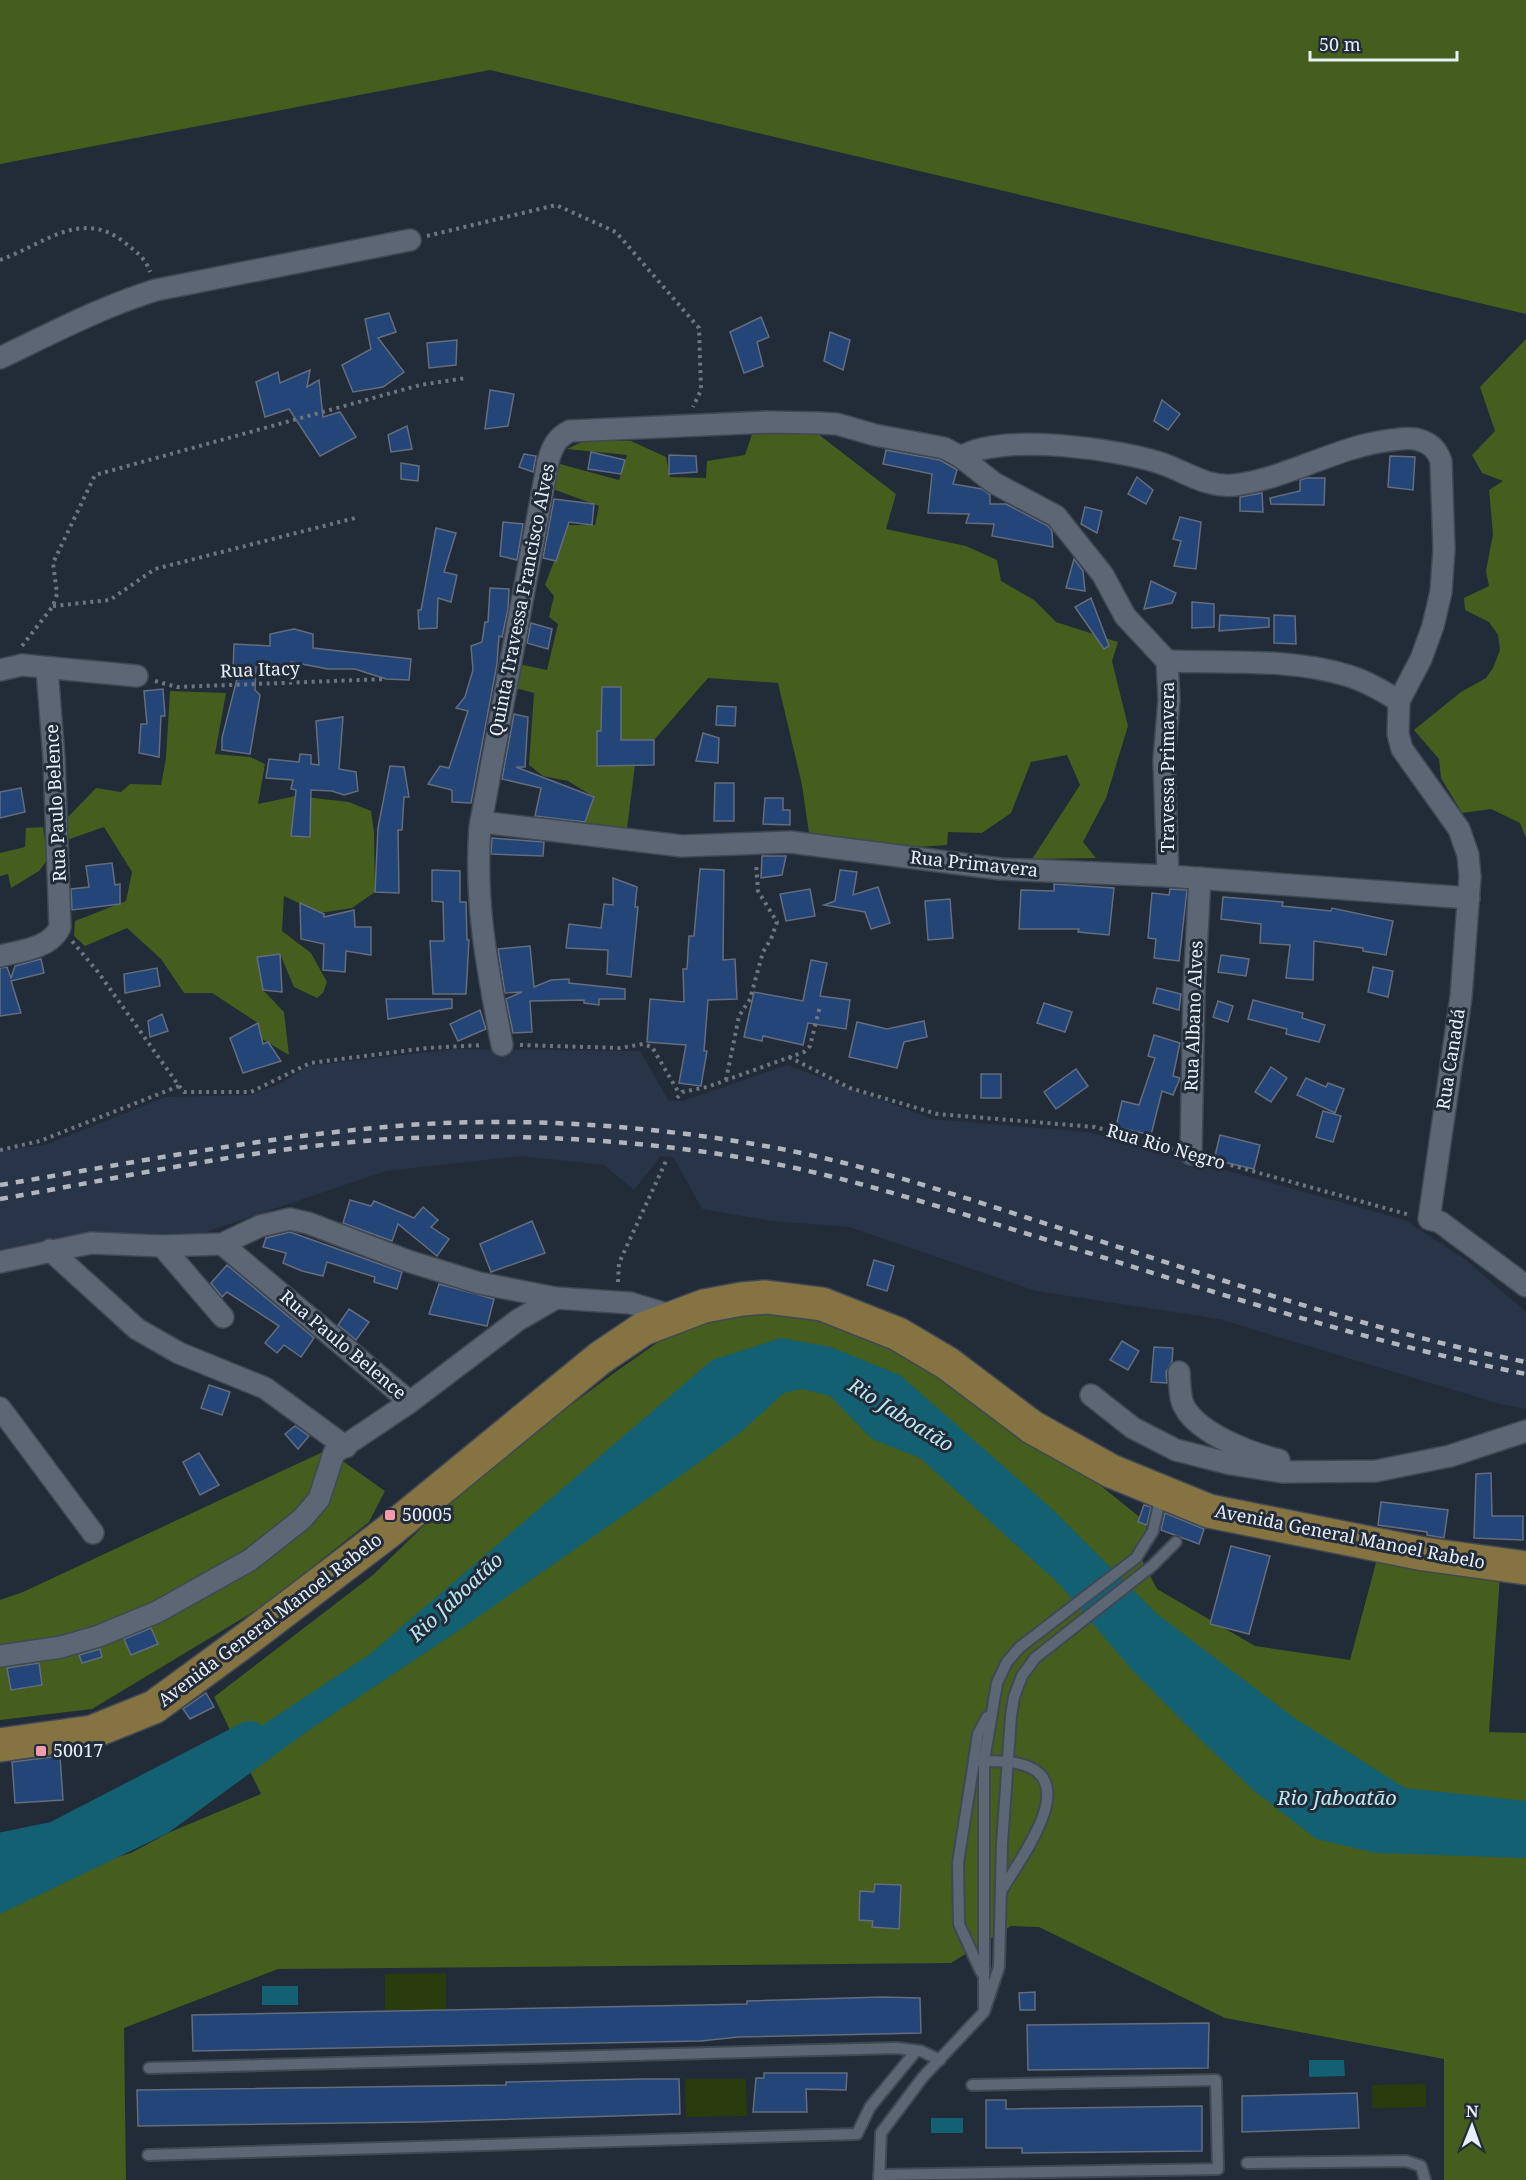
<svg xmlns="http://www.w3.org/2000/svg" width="1526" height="2180" font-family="'Noto Serif',serif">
<rect width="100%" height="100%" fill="#222b38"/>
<path fill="#283447" d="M455,1049L640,1051L669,1101H682L787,1065L933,1119L1088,1132L1405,1220L1466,1260L1526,1312V1409L1500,1404L1219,1319L1036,1291L849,1227L771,1221L702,1209L673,1157L661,1156L634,1190L604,1165L521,1156L386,1171L200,1234L83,1233L0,1256V1151L45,1145L166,1097L251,1095L281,1083L308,1066Z"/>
<g fill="#2a3b0d">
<path d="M446,1973V2010L385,2011V1974Z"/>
<path d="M685,2079H746L747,2116L686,2117Z"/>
<path d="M1426,2084V2107L1372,2108V2085Z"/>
</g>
<g fill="#455d1d">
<path d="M0,0H1526V314L490,70L0,164Z"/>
<path d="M1526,339V838L1520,823L1491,809L1462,813L1441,778L1439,759L1414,730L1461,692L1486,678L1493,668L1500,650L1498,635L1489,622L1465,610L1464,598L1489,586L1486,571L1493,534L1489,490L1503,481L1482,473L1472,455L1495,431L1480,387Z"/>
<path d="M753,431H814L896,494L886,529L966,546L997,560L1001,581L1034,600L1056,622L1118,642L1112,661L1128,726L1106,798L1083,842L1096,858L1032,859L1080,785L1067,755L1031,762L1011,813L982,833L948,832L947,845L902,848L809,833L802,785L778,683L708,678L654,740H636L635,765L627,829L584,825L594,797L568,781L543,776L529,765L534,693L512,687L509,662L547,670L558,624L549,617L554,596L545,585L568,525H595L599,506L550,488L560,464L619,480L627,455L567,449L584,441H631L666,457L670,477L706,478L707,461L745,455Z"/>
<path d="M170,691L226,693L215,754L250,757L265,764L258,804L296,796L349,802L371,811L374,832L375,892L352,908L320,913L284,896L282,931L311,953L327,982L323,993L317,998L294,987L280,954L257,957L263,990L284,1012L289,1055L262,1039L258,1023L212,993H184L161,959L127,928L85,946L74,936L75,921L126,901L132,872L104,827L64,841L59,819L69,816L96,788L121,792L130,784L161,785L166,758Z"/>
<path d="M43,827L48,859L39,871L11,888L8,874L0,876V853L25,847L26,828Z"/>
<path d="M751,1307L821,1314L943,1372L1065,1457L1147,1523L1142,1560L1157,1589L1255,1646L1350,1660L1378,1555L1500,1576L1489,1732L1526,1733V2180H1444V2059L1225,2018L1039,1927L1011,1926L951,1963L278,1969L124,2028L126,2180H0V1891L131,1853L168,1833L261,1794L214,1697L373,1575L474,1477L614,1373L691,1319Z"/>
<path d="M327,1450L385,1491L369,1522L263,1606L92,1709L0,1720V1600L23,1592Z"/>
</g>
<g fill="#126072">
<path d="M781,1338L831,1347L900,1375L1051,1508L1157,1614L1293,1717L1405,1788L1526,1801V1858L1376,1853L1316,1839L1253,1790L1204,1743L1132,1670L1059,1584L920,1458L872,1439L830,1396L802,1389L784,1393L740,1433L680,1476L458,1631L312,1728L168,1833L0,1914V1845L110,1826L370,1654L712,1360Z"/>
<rect x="262" y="1986" width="36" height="19"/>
<path d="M1309,2060H1344L1345,2076L1309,2077Z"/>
<rect x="931" y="2118" width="32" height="15"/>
</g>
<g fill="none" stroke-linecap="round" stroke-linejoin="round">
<path stroke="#126072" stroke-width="36" d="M0,1851L57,1839L250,1739"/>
</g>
<g fill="#244577" stroke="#636d7d" stroke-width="1.5">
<path d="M389,313L396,332L378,338L404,372L383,387L353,392L342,365L371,349L365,319Z"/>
<path d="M761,317L769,337L757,342L763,366L744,373L730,332Z"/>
<path d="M830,332L850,340L843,370L824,361Z"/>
<path d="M457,340L456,365L429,368L427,343Z"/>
<path d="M310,370L307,387L319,380L323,417L340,412L356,437L320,456L289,409L265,417L256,382L278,372L280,383Z"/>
<path d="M490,390L514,394L508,426L485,429Z"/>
<path d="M1162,400L1180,414L1168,430L1154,421Z"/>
<path d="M407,426L412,449L391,452L388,435Z"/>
<path d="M886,450L940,460L954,468L957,470L953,484L982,489L990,495V504H1006L1048,526L1052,531L1053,547L992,536L994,524L966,523L969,514L928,513L932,474L883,464Z"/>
<path d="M591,452L625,460L621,474L588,469Z"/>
<path d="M524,454L536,456L533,472L519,467Z"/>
<path d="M669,455L696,456L697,472L669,474Z"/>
<path d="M1390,456L1415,457L1413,490L1388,487Z"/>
<path d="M401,463L419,466L418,481L401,479Z"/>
<path d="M1137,477L1153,490L1146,504L1128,494Z"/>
<path d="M1306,478H1325L1324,505L1271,504L1270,498L1300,491V480Z"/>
<path d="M1262,493L1263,512L1240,511V497Z"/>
<path d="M554,499L594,504L592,525L569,522L556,561L543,558Z"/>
<path d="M1085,507L1102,511L1097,533L1081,524Z"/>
<path d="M1180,517L1201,522L1196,569L1174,566L1181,541L1173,539Z"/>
<path d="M503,522L523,524L517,560L500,556Z"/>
<path d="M436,528L456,533L444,572L457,575L451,602L438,598L437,628L419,629L418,610H421Z"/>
<path d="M1074,559L1083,571L1085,591L1066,588Z"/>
<path d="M1151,581L1176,593L1172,603L1144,609Z"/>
<path d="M490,588L509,589L508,609L502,637L499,636L497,664L471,803L452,802V790L428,784L440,766L449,768L468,711L456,708L465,697L473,670L471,646L482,642L485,622H488Z"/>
<path d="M1091,598L1109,646L1104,649L1075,607Z"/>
<path d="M1192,602L1214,604V627L1192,628Z"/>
<path d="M1220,615L1269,618V627L1219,631Z"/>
<path d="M1274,615L1295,616L1296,644L1274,643Z"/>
<path d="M531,623L552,629L548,649L527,643Z"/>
<path d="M294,629L313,634V648L411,659L409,680L386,679L355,669H328L291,662V667H256L255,690L260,695L250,754L222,750V738L239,671L233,670L234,644L270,646V634Z"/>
<path d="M602,687H621V740H654V765L597,766V731H601Z"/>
<path d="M163,689L165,716H161L159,757L139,753L141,724H147L144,691Z"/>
<path d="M717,706L736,707L735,726L716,725Z"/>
<path d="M514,714L528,717L525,767H516L594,797L585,822L535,816L541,788L502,779Z"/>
<path d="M343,717L339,769L356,772L358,791L344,795L332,791L311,790L310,837L291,836L296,790L291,789L293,780L266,778L269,759L299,762L300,754L311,755V764L319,765L316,721Z"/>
<path d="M703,733L719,738L718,763L696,761Z"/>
<path d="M390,766L404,767L409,797H404L402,830H398L399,893L375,892L378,828Z"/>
<path d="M715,783H734V821H714Z"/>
<path d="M21,788L25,812L0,818V792Z"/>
<path d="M765,798H783V810H790V825L763,824Z"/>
<path d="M492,838L544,842L543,856L491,854Z"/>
<path d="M762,856H786L782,875L761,878Z"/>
<path d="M112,863L115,885L120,884V904L72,910L71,889L89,887L86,866Z"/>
<path d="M700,869L724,870L723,960L735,959L737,999L708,1000L704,1051H707L701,1086L679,1083L686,1045L647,1042L650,999L684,1002L683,969H687L689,936H694Z"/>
<path d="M432,870L460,871V902H466L467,940H469L466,994H433L430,941H444L443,902L432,901Z"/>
<path d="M840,870L857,872L853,895L878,887L890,923L871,929L865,912L824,905L835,901Z"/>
<path d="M613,878L637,887L635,907H638L631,977L607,974L608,950L566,948L569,924L601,928L604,904L613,905Z"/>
<path d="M1054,884L1114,888L1109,935L1078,932L1079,929H1019L1021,890L1054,891Z"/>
<path d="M810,889L815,916L786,921L780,894Z"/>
<path d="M1170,889L1187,890L1179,961L1154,958L1156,939L1148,938L1152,893L1169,895Z"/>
<path d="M1223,897L1283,902L1282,906L1331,911L1332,908L1393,921L1386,955L1363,951V948L1314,941L1313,980L1286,978L1290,945L1260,943L1261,924L1221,919Z"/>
<path d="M950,899L953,938L928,940L925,901Z"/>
<path d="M300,903L324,914V917L354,910L355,927H371V955L346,951L345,972L323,970L324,944L301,939Z"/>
<path d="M530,946L534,987L551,980L569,979V983L625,989V999H599V1005L584,1003V1000L530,1001L532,1032L513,1033L506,999L522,992L505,993L498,949Z"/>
<path d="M280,954L282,992L263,990L257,957Z"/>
<path d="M1221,955L1249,959L1246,976L1218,972Z"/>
<path d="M41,959L44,973L11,981L21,1013L0,1016V968L7,967L11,978L15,966Z"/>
<path d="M811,960L827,963L820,996L850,1000L846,1029L808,1023L803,1045L763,1036L762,1041L744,1037L754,992L803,1001Z"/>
<path d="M1373,967L1393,971L1388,997L1368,992Z"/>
<path d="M157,968L160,986L125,993L124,974Z"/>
<path d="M1157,988L1181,994L1179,1010L1153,1003Z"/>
<path d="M386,999H452V1008L388,1019Z"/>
<path d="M1253,1000L1303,1013L1302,1018L1325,1025L1319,1042L1286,1034L1287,1029L1248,1019Z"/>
<path d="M1218,1001L1233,1006L1228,1022L1213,1017Z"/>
<path d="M1044,1003L1072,1012L1065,1032L1037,1023Z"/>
<path d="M480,1010L486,1029L458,1041L450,1024Z"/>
<path d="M162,1014L168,1031L150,1037L148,1021Z"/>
<path d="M924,1021L927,1037L904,1042L897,1068L849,1057L857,1022L887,1029Z"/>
<path d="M258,1023L263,1044L268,1042L281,1061L243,1073L230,1038Z"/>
<path d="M1154,1035L1180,1043L1173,1076L1180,1078L1173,1095L1162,1091L1151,1135L1116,1127L1122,1101L1139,1105L1155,1058L1148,1056Z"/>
<path d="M1271,1067L1287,1078L1271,1102L1255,1092Z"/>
<path d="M1076,1069L1088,1086L1056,1109L1044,1092Z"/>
<rect x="981" y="1074" width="20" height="24"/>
<path d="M1306,1078L1326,1087L1328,1083L1344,1089L1335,1113L1297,1095Z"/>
<path d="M1323,1111L1341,1116L1333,1142L1316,1137Z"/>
<path d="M1220,1135L1260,1145L1254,1169L1214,1160Z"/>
<path d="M350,1200L371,1206L374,1201L414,1218L423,1207L438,1220L431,1227L449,1239L437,1256L398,1224L392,1241L343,1223Z"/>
<path d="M532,1221L545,1253L491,1272L480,1244Z"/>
<path d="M290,1232L402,1272L397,1289L374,1282L375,1277L327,1262L323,1276L302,1271L283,1263L286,1253L263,1247L266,1238Z"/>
<path d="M874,1260L894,1266L887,1291L867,1285Z"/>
<path d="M227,1265L314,1338L301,1357L284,1345L277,1353L265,1343L279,1326L227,1292L222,1297L211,1283Z"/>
<path d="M439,1284L494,1299L487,1326L429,1314Z"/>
<path d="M349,1309L369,1322L356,1340L338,1325Z"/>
<path d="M1122,1341L1139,1351L1128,1370L1110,1360Z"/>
<path d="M1154,1347L1173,1348L1172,1362L1166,1372L1167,1383L1151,1382Z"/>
<path d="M209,1385L230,1392L222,1415L201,1408Z"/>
<path d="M295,1426L309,1436L298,1449L285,1434Z"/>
<path d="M199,1453L219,1485L200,1495L183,1462Z"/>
<path d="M1491,1473L1492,1516H1523V1540L1474,1538L1476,1474Z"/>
<path d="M1381,1502L1448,1510L1444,1538L1427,1535V1532L1378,1525Z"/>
<path d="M1144,1505L1151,1507L1147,1525L1138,1522Z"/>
<path d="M1165,1513L1204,1529L1199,1544L1161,1530Z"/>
<path d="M1231,1546L1270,1556L1249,1634L1210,1624Z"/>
<path d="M151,1628L158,1644L131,1655L124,1639Z"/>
<path d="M100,1649L102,1657L82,1663L79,1655Z"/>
<path d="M39,1663L42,1685L11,1690L7,1668Z"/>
<path d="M206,1693L214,1707L190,1719L183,1709Z"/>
<path d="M60,1756L63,1800L15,1803L12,1762Z"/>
<path d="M875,1884L901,1885L899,1929L872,1927L873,1921L859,1920L860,1891L874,1892Z"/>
<path d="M1035,1992V2010H1020L1019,1993Z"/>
<path d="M883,1997L920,1998L921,2033L738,2037L701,2041L193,2051L192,2015L700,2005L747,2004V2001Z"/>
<path d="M1209,2023L1208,2068L1028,2070L1027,2025Z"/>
<path d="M764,2073H847L846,2090L806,2089L807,2112H753L756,2078H764Z"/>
<path d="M642,2079H679L680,2114L422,2122L138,2126L137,2090L506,2085V2082Z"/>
<path d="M1357,2093L1359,2128L1242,2132V2096Z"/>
<path d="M986,2100H1006V2109L1202,2106V2151L1022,2153V2148H986Z"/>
</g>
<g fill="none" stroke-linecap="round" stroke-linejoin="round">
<g stroke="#404853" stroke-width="14">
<g id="service">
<path d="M974,1761L978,1734L987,1717"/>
<path d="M981,1972L959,1924L958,1863L974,1761C991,1761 1014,1760 1029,1767C1077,1787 1017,1863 1002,1890"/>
<path d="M984,2009V1761L997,1683L1007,1662L1020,1647L1136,1558L1153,1531L1161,1496"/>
<path d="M149,2068L897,2048L921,2051L940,2060"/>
<path d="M148,2155L857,2134L870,2107L916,2051"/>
<path d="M1247,2163L1406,2161L1421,2166L1425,2180"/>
<path d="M879,2175L1218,2169L1216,2080L972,2085"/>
<path d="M879,2180L881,2133L923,2077L984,2012L999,1967L1002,1844L1011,1716L1014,1697L1022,1676L1035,1658L1152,1566L1176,1542"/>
</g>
</g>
<g stroke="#404853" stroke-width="24">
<g id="minor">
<path d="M0,358C52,333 101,307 156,290L410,240"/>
<path d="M961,457C1000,432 1123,449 1166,465C1189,474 1209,488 1235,485C1289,478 1337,446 1392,440C1400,439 1411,437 1419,440C1431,443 1437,450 1441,461L1444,549L1441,592L1433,626L1421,659L1399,701L1398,734L1402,749L1459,829L1468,855L1470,877L1461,997L1429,1219L1440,1222L1526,1286"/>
<path d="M1167,661C1226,663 1292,658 1349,676C1366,681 1383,691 1399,701"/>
<path d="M0,670L22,665L137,676"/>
<path d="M481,822L682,846L790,842L1001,869L1168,876L1469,898"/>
<path d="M0,956C21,951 51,948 60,927L54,758L47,669"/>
<path d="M502,1045C488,972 474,902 480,827L548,462C552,447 556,438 570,431L767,422L819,423L837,424L875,435L944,448L961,457L994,483L1056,516L1103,575L1125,616L1167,661L1169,700L1164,760L1168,876"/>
<path d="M1191,1154L1194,989L1200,878"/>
<path d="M222,1244L410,1402L518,1320L556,1298"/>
<path d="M162,1246L223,1317"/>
<path d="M50,1250L137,1329L179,1353L265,1388L346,1447"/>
<path d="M0,1262L91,1243L162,1246L222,1244L260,1226L290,1219L308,1223L408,1261L479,1283L556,1298L630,1303L677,1317"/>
<path d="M1179,1372C1180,1384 1179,1398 1185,1408C1201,1435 1251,1453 1279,1460"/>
<path d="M1091,1395L1133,1428L1176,1450L1231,1464L1282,1472L1376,1471L1450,1456L1526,1431"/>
<path d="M0,1408L93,1533"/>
<path d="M0,1656L61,1647L99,1636L157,1612L250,1560L302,1519L319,1499L334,1453L410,1402"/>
</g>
</g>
<g stroke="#404853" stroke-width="36">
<path id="primary" d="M0,1745L92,1732L154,1707L251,1636L389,1531L600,1358L643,1329L704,1306L742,1299L766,1297L822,1304L898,1334L947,1363L1032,1427L1111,1471L1209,1511L1424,1554L1526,1568"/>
</g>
<g stroke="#6d7581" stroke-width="4" stroke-dasharray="3 4.5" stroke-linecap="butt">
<path d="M427,236L556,205L616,232L699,328L701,390L693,407"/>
<path d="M0,260C43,245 81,208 124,242C136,252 145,257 150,272"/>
<path d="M53,606L110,600L155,569L359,517"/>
<path d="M22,646L53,606L57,594L53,563L95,475L420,385L466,378"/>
<path d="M155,681L177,687L386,679"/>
<path d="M520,1045L620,1048L643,1044L652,1047L679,1093"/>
<path d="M789,1057L850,1088L937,1114L1095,1127L1173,1149"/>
<path d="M726,1080L739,1016L750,999L763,952L771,939L777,922L758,891L756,863"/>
<path d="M179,1086L184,1092H251L310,1063L427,1048L483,1045"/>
<path d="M677,1098L682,1092L707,1087L804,1052L810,1046L820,1006"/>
<path d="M0,1150L40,1141L179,1086L98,972L72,941"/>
<path d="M1209,1159L1410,1215"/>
<path d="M618,1282L619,1263L667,1159"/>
</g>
<use href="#service" stroke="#5c6675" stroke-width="10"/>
<use href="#minor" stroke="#5c6675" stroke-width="21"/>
<use href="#primary" stroke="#857441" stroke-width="33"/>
<g stroke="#afb6c0" stroke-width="4.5" stroke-dasharray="8 8" stroke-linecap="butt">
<path d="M0,1185C131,1163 263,1137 396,1126C520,1116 649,1125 771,1147C859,1163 944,1191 1028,1218C1193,1270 1357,1328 1526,1362"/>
<path d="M0,1199C136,1175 273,1144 411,1138C517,1134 627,1139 732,1156C833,1172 930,1204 1028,1234C1193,1285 1356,1340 1526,1374"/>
</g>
</g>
<g fill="#f39aac" stroke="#222b38" stroke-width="2">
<rect x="384" y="1509" width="12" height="12" rx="3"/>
<rect x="35" y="1745" width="12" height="12" rx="3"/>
</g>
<g text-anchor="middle" stroke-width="6" stroke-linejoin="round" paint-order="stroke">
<g font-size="18" fill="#e9eff9" stroke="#222b38">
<text transform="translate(522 600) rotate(-79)" y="6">Quinta Travessa Francisco Alves</text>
<text transform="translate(260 670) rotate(-2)" y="6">Rua Itacy</text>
<text transform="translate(1168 767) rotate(-90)" y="6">Travessa Primavera</text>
<text transform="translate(56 803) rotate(-93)" y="6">Rua Paulo Belence</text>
<text transform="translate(974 864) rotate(6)" y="6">Rua Primavera</text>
<text transform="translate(1194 1016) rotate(-88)" y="6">Rua Albano Alves</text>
<text transform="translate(1451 1059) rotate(-81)" y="6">Rua Canadá</text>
<text transform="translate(1166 1147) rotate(16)" y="6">Rua Rio Negro</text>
<text transform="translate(343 1345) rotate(40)" y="6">Rua Paulo Belence</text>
<text transform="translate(1350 1537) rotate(11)" y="6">Avenida General Manoel Rabelo</text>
<text transform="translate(270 1620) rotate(-37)" y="6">Avenida General Manoel Rabelo</text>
</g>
<g font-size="18" fill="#e9eff9" stroke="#222b38" text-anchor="start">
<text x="402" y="1521">50005</text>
<text x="53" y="1757">50017</text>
</g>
<g font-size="20" font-style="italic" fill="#bbe8f5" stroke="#222b38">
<text transform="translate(901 1415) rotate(32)" y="7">Rio Jaboatão</text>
<text transform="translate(456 1597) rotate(-43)" y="7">Rio Jaboatão</text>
<text x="1337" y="1805">Rio Jaboatão</text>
</g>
</g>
<g transform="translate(1472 2126) rotate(1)" stroke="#222b38" stroke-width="4.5" paint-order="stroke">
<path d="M0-4.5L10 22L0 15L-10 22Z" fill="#e9eff9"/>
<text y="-9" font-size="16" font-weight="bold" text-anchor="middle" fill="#e9eff9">N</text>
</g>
<path d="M1310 51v9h147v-9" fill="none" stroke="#e9eff9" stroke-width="3"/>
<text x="1319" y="51" font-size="18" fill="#e9eff9" stroke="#222b38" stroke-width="4.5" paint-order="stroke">50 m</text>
</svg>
